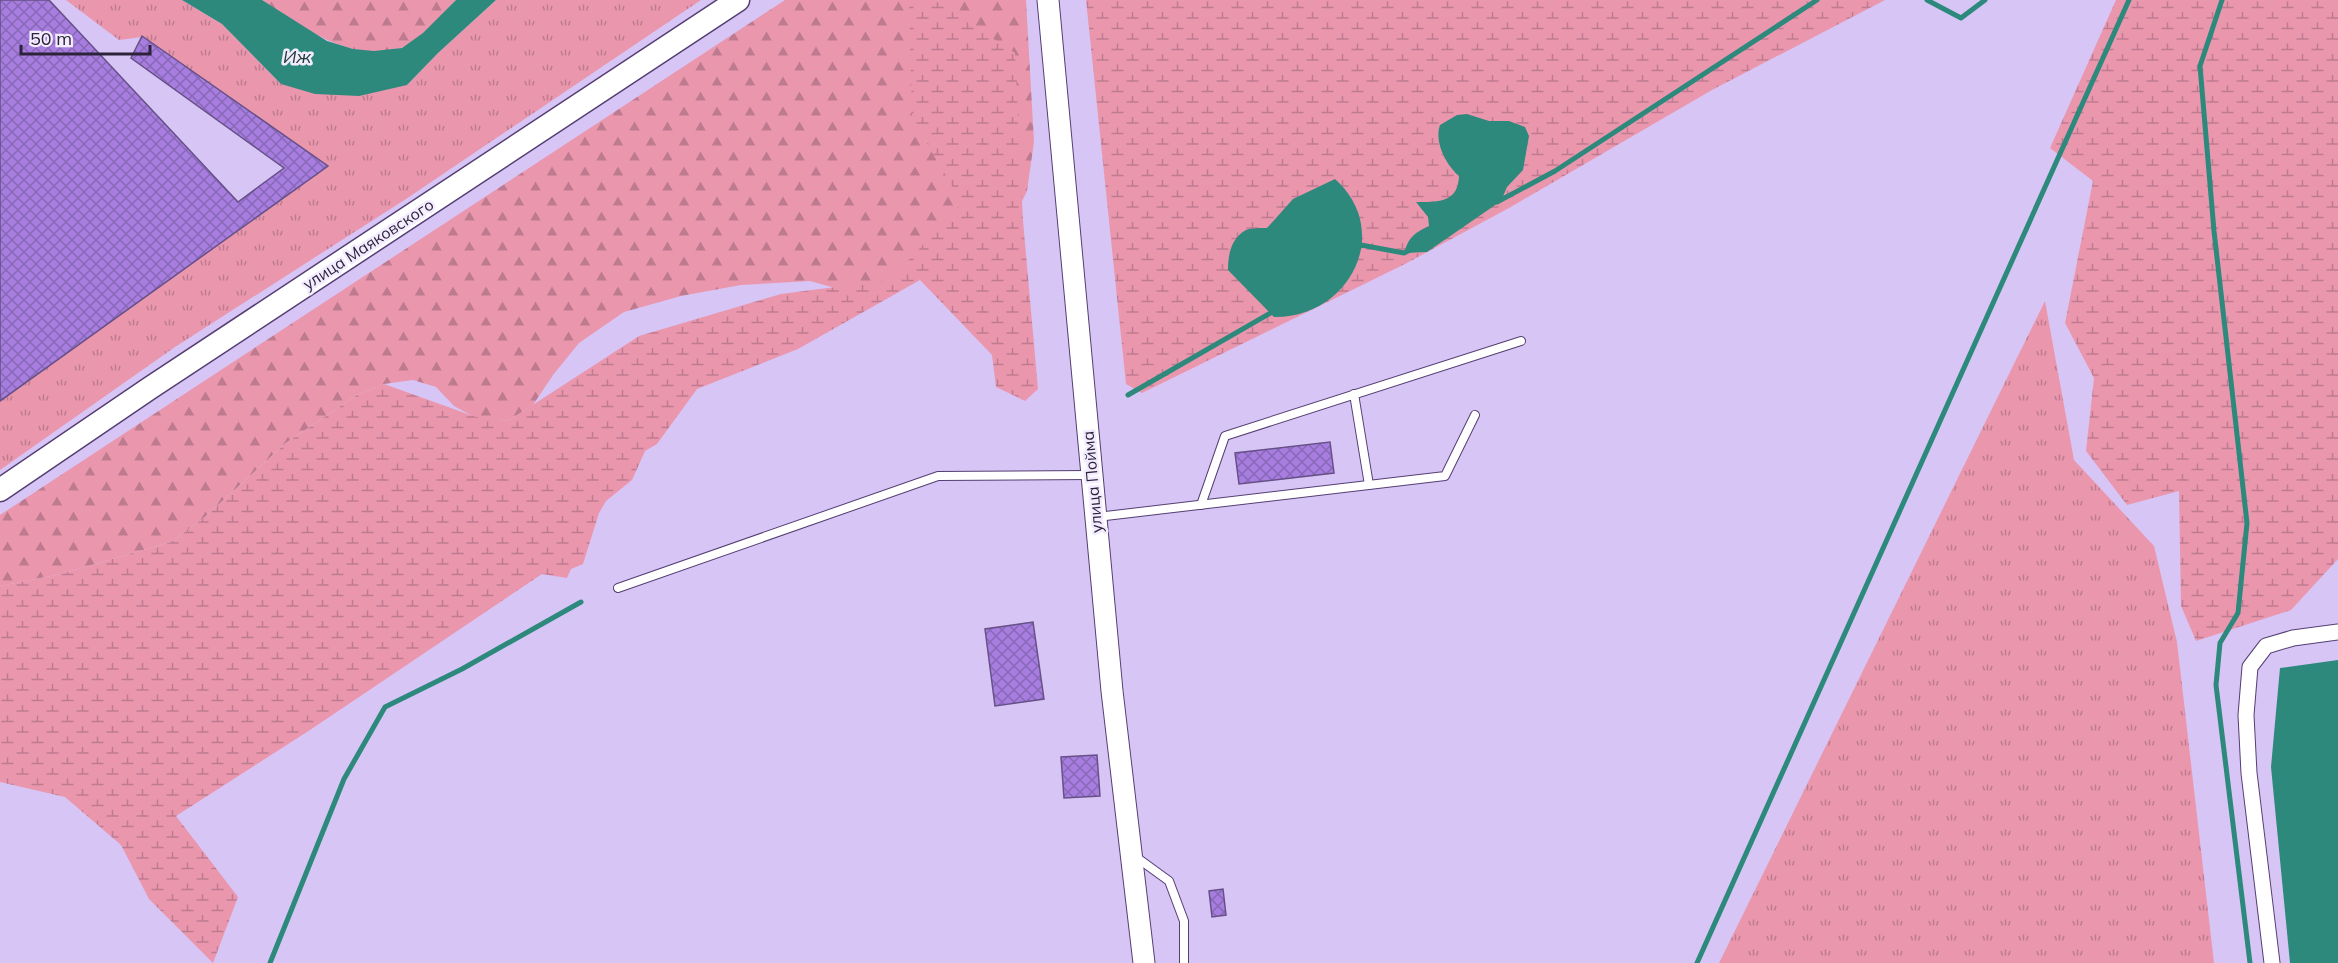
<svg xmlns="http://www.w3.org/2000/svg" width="2338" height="963" font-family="Mulish,sans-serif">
<defs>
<pattern id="grass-tufts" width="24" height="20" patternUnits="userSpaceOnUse" patternTransform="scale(1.5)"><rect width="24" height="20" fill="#ea97ae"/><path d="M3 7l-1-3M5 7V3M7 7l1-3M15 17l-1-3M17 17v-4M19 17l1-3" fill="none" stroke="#be7b8f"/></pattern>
<pattern id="forest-firs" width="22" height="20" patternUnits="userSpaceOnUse" patternTransform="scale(1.5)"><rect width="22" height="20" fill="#ea97ae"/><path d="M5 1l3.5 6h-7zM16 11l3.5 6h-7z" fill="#be7b8f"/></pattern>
<pattern id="wetland-marsh" width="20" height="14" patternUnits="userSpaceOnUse" patternTransform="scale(1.5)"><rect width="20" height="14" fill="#ea97ae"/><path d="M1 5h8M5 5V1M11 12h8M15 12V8" fill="none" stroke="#be7b8f"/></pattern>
<pattern id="building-cross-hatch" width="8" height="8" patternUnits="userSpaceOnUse" patternTransform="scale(1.5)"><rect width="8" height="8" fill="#a77ee0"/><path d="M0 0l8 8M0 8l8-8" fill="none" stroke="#8867b7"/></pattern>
</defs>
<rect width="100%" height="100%" fill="#d7c5f6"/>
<g fill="url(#grass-tufts)">
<path d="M66,0H182L222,24L281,84L407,85L438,53L496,0H701L406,199L175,347L0,470V401L328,166L142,37L119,40Z"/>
<path d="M2045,301L2074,460L2154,546L2177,642L2214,963H1719Z"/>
</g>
<g fill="url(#forest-firs)">
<path d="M262,0H456C442,14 419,43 401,48C349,64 302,26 262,0Z"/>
<path d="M785,0H1026L1034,142L1027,191L1009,228L986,248L853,293L810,281L741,285L681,296L624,312L579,343L553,375L533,405L508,421L476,418L454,406L436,387L413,380L384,384L357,395L286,443L205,517L171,542L61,574L0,586V515Z"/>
</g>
<g fill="url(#wetland-marsh)">
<path d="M909,0H934L1015,53L1023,221L1038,389L1025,401L996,387L992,355L920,280L798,349L697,389L657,444L645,451L632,480L606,501L599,513L583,564L571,569L567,578L542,574L310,730L176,816L238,897L213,963L149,899L121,845L65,797L0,782V586L61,574L171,542L205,517L286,443L357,395L384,384L476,417L508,421L639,336L781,294L890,280L962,203L912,118Z"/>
<path d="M1086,0H1885L1712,90L1509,208L1405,264L1142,393L1126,384Z"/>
<path d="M2116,0H2338V559L2291,610L2196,641L2181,606L2179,491L2127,505L2086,451L2094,378L2065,323L2093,181L2050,148Z"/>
</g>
<g fill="#2c897c">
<path d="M182,0H262L327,41L353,49L374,51L402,48L423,33L456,0H496L438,53L407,85L359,96L315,94L281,84L222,24Z"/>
<path d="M1467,114L1489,121H1509L1525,127L1529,136L1523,170L1507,187L1501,201L1427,252L1404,253C1409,237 1414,233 1429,226L1428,217L1416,202C1438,202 1458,203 1459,176C1446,165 1434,142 1440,125L1457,115Z"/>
<path d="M1335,179C1394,232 1349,318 1274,317L1228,270C1228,255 1231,238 1246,230C1251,228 1261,228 1267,228L1293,199Z"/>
<path d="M2338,660V963H2290L2271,767L2280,668Z"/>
</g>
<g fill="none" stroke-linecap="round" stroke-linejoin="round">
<g stroke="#2c897c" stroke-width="5">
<path d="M1927,0L1961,18L1985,0"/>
<path d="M2222,0L2200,66L2214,231L2247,523L2238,613L2220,643L2216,685L2250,963"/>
<path d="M1497,202L1555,171L1817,0"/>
<path d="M1357,250L1361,245L1404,253L1410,250"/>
<path d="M1128,395L1274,311"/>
<path d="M270,963L344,779L385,707L462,669L581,602"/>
<path d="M1697,963L2129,0"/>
</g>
</g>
<g fill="url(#building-cross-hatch)" stroke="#665086" stroke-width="1.5">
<path d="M0,0H49L238,202L284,168L131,58L142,36L328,166L0,401Z"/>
<path d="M1330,442L1334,473L1239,484L1235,453Z"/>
<path d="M1033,622L1044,699L995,706L985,629Z"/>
<path d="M1097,755L1100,796L1064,798L1061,757Z"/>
<path d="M1223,889L1226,915L1212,917L1209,891Z"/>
</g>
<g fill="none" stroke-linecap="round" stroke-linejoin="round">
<g stroke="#543e72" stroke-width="10">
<g id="service">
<path d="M1354,394L1369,485"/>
<path d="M1201,505L1225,436L1521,341"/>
<path d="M1097,517L1445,476L1475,415"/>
<path d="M618,588L938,476L1090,475"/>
<path d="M1136,857L1169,881L1184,921V963"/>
</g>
</g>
<g stroke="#543e72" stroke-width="17">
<path id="minor" d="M2272,963L2249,773L2246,715L2250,667L2266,646L2293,638L2338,632"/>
</g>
<g stroke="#543e72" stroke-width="23">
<path id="secondary" d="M1048,0L1112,691L1144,963"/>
</g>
<g stroke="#543e72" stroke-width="25">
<path id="primary" d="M0,490L150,388L738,0"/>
</g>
<use href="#service" stroke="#fff" stroke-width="8"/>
<use href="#minor" stroke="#fff" stroke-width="15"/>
<use href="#secondary" stroke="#fff" stroke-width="21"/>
<use href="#primary" stroke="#fff" stroke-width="22"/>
</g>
<g text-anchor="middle" stroke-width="5" stroke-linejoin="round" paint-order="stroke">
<g font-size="16" fill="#2c233a" stroke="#f3ecff">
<text transform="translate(368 244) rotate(-33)" y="6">улица Маяковского</text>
<text transform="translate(1092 482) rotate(-95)" y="6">улица Пойма</text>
</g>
<g font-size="18" font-style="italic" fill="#213d38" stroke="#f3ecff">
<text x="297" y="63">Иж</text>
</g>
</g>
<path d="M21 45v9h129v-9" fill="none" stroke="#2c233a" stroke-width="3"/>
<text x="30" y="45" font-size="18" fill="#2c233a" stroke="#f3ecff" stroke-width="4.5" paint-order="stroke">50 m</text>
</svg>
